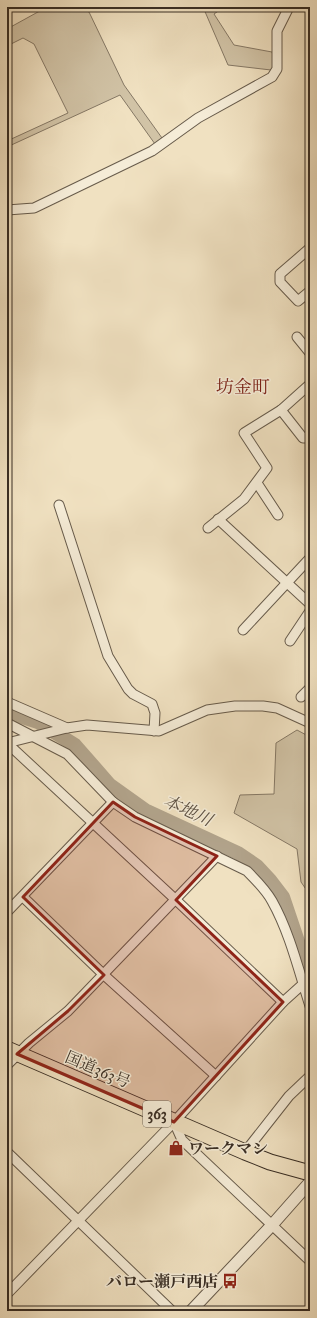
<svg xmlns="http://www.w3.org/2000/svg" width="317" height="1318" font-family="'IM FELL Great Primer','Noto Serif JP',serif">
<rect width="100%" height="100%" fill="#f0e1c1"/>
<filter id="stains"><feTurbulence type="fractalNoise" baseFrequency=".005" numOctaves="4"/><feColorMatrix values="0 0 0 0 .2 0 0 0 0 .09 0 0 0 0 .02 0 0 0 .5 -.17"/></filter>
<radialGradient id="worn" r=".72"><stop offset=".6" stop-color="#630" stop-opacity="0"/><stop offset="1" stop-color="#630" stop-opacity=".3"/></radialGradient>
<g fill="#d1c3a6" stroke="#857865">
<path d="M47,7H79L89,12L124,85L162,138L155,144L120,95L7,147V141L68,113L34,44L23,38L7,46V29Z"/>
<path d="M203,7H224L214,14L234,45L272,52L275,63L271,70L228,65Z"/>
<path d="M297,730L310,737V895L301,882L297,849L234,813L240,795L274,794L276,743Z"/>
</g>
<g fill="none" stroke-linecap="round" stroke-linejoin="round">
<path stroke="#b2a48c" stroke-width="14" d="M7,712L38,722L75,745L110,785L145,810L238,853L257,866L270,880L283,897L310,977"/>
<g stroke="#675b4b" stroke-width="11">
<g id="minor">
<path d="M7,210L34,208L152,151L198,118L272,77L277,69V31L289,7"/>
<path d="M310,248L280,274V282L298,301L310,291"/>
<path d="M297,337L310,353"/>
<path d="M281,410L310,384"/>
<path d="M257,483L278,515"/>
<path d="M59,505L108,656L128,689L133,694L152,704L155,713L154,731"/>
<path d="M218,519L310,604"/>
<path d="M208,528L244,499L267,468L244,433L281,410L303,438H310"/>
<path d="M243,630L310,558"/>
<path d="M290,641L310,611"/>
<path d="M301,697L310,688"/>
<path d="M7,702L67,728"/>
<path d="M7,723L67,754L113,802L135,817L247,871C256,880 266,890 272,901C290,933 299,972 310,1006"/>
<path d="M7,743L176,900L283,1002"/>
<path d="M7,743L67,728L87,725L159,731L207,710L235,706H263L277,708L310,723"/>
<path d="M23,897L104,975L216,1076"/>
<path d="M7,912L113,802"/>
<path d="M7,1065L29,1043L68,1011L217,856"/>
<path d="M174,1122L182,1140L310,1261"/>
<path d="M7,1152L172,1311"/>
<path d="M245,1152L289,1096L310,1076"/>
<path d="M7,1294L174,1122L283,1002L303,984"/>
</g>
</g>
<g stroke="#675b4b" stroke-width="13">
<path id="tertiary" d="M191,1311L272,1225L310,1182"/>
</g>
<g stroke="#392e24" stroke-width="17">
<path id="trunk" d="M7,1049L245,1152L270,1162L310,1173"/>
</g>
<use href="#minor" stroke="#f5ecd7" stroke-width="9"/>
<use href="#tertiary" stroke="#f5ecd7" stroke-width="11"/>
<use href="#trunk" stroke="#f0e1c1" stroke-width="15"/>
</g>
<path fill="#8f2418" fill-opacity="0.2" stroke="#8f2418" stroke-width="3" stroke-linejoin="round" d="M113,802L135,817L217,856L176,900L283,1002L174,1122L17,1054L68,1011L104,975L23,897Z"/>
<defs>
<g id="shop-bare" transform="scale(1.2)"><path d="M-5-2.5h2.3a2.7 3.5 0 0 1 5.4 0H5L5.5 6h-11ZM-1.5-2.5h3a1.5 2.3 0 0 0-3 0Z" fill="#8f2418" stroke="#f5ecd7" stroke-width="2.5" paint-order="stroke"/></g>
<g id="bus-bare" transform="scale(1.2)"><path d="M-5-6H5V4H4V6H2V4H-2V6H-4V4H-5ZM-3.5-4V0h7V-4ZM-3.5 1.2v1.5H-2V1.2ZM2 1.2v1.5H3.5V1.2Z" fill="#8f2418" stroke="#f5ecd7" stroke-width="2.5" paint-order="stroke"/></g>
</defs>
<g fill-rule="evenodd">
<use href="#shop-bare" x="176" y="1148"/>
<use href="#bus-bare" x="230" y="1281"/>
</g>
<g text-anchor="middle" stroke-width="3" stroke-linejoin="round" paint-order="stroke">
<rect fill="#f5ecd7" stroke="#71675a" stroke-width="1" x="143" y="1101" width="28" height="26" rx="3"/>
<g font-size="15" font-weight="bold" fill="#392e24">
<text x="157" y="1119">363</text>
</g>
<g font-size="16" fill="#392e24" stroke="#f5ecd7">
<text transform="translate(98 1069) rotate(23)" y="6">国道363号</text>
</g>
<g font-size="16" font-weight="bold" fill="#392e24" stroke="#f5ecd7" text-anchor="start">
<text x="188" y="1154">ワークマン</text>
<text x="218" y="1287" text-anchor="end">バロー瀬戸西店</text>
</g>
<g font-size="17" font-style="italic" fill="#5d5143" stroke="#f5ecd7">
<text transform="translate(188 810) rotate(25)" y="6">本地川</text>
</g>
<g font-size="18" fill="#7a1f14" stroke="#f5ecd7">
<text x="243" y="393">坊金町</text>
</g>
</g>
<rect width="317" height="1318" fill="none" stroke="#f0e1c1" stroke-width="24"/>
<rect x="8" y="8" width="301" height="1302" fill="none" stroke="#392e24" stroke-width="2"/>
<rect x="12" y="12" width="293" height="1294" fill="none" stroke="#392e24"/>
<rect width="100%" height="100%" filter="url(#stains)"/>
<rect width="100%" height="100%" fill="url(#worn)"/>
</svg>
